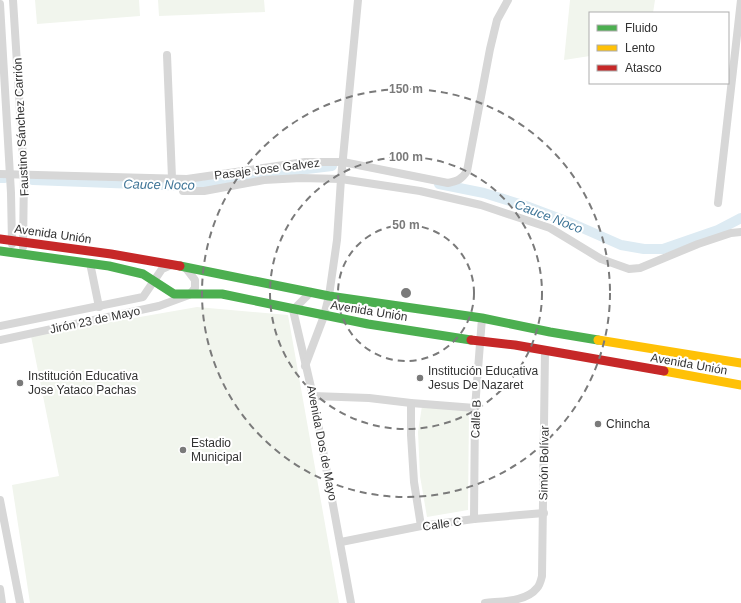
<svg xmlns="http://www.w3.org/2000/svg" width="741" height="603" font-family="Arial,sans-serif">
<rect width="100%" height="100%" fill="#fff"/>
<g fill="#f1f5ed">
<path d="M35,0H139L140,16L37,24Z"/>
<path d="M158,0H264L265,12L159,16Z"/>
<path d="M570,0H655L653,13H590V56L564,60Z"/>
<path d="M197,307L288,315L339,603H30L12,485L59,476L31,336Z"/>
<path d="M422,406L469,410L468,510L427,517L420,476L418,432Z"/>
</g>
<g fill="none" stroke-linecap="round" stroke-linejoin="round">
<g stroke="#ddebf3" stroke-width="10">
<path d="M0,178H5"/>
<path d="M33,180L188,186L205,185L282,172L332,166"/>
<path d="M439,184L484,193L526,206L571,223L621,245L644,249H663L718,230L741,218"/>
</g>
<g stroke="#d7d7d7" stroke-width="8">
<path d="M13,0L24,175L23,247"/>
<path d="M0,4L11,193L12,244"/>
<path d="M167,55L172,178"/>
<path d="M0,174L187,179L305,162H343L448,183C458,181 462,179 467,171L490,49L497,20L508,0"/>
<path d="M183,191H204L264,180L301,178L341,179L420,191L481,205L550,228L601,259L629,269L640,268L698,244L731,233L741,232"/>
<path d="M718,203L741,0"/>
<path d="M90,263L99,307"/>
<path d="M311,292L293,310L313,396L351,603"/>
<path d="M0,326L143,297L162,269L171,265"/>
<path d="M0,340L159,306L189,295L195,288V280L185,267"/>
<path d="M305,366L324,316L329,296L337,240L341,179L358,0"/>
<path d="M313,396L369,398L411,403L475,408"/>
<path d="M411,403V435L414,482L421,526"/>
<path d="M0,500L20,603"/>
<path d="M474,519L475,408L482,318"/>
<path d="M341,542L421,526L474,519L544,513"/>
<path d="M0,589L2,603"/>
<path d="M485,603C502,601 526,602 537,588C540,585 541,580 542,576L545,351"/>
</g>
<g stroke="#4caf50" stroke-width="9">
<path d="M0,251L109,266L143,274L174,294H222L368,324L471,340"/>
<path d="M180,266L329,296L482,318L550,332L598,340"/>
</g>
<g stroke="#ffc107" stroke-width="9">
<path d="M598,340L741,363"/>
<path d="M664,371L741,385"/>
</g>
<g stroke="#c62828" stroke-width="9">
<path d="M0,239L111,254L180,266"/>
<path d="M471,340L515,345L664,371"/>
</g>
</g>
<g fill="none" stroke="#7a7a7a" stroke-width="2" stroke-dasharray="7 5">
<circle cx="406" cy="293" r="68"/>
<circle cx="406" cy="293" r="136"/>
<circle cx="406" cy="293" r="204"/>
</g>
<g fill="#7a7a7a" stroke="#fff" stroke-width="1.5">
<circle cx="420" cy="378" r="4"/>
<circle cx="20" cy="383" r="4"/>
<circle cx="598" cy="424" r="4"/>
<circle cx="183" cy="450" r="4"/>
</g>
<g text-anchor="middle" stroke-width="4" stroke-linejoin="round" paint-order="stroke">
<g font-size="12" fill="#333" stroke="#fff">
<text transform="translate(21 127) rotate(-93)" y="4">Faustino Sánchez Carrión</text>
<text transform="translate(267 169) rotate(-7)" y="4">Pasaje Jose Galvez</text>
<text transform="translate(53 234) rotate(8)" y="4">Avenida Unión</text>
<text transform="translate(369 311) rotate(9)" y="4">Avenida Unión</text>
<text transform="translate(95 320) rotate(-12)" y="4">Jirón 23 de Mayo</text>
<text transform="translate(689 364) rotate(10)" y="4">Avenida Unión</text>
<text transform="translate(476 419) rotate(-88)" y="4">Calle B</text>
<text transform="translate(322 443) rotate(79)" y="4">Avenida Dos de Mayo</text>
<text transform="translate(544 463) rotate(-89)" y="4">Simón Bolívar</text>
<text transform="translate(442 524) rotate(-8)" y="4">Calle C</text>
</g>
<g font-size="12" fill="#333" stroke="#fff" text-anchor="start">
<text x="428" y="375">Institución Educativa<tspan x="428" dy="14">Jesus De Nazaret</tspan></text>
<text x="28" y="380">Institución Educativa<tspan x="28" dy="14">Jose Yataco Pachas</tspan></text>
<text x="606" y="428">Chincha</text>
<text x="191" y="447">Estadio<tspan x="191" dy="14">Municipal</tspan></text>
</g>
<g font-size="13" font-style="italic" fill="#3f7597" stroke="#fff">
<text transform="translate(159 184) rotate(1)" y="5">Cauce Noco</text>
<text transform="translate(549 216) rotate(21)" y="5">Cauce Noco</text>
</g>
</g>
<circle cx="406" cy="293" r="6" fill="#7a7a7a" stroke="#fff" stroke-width="2"/>
<g font-size="12" text-anchor="middle" font-weight="bold" fill="#7a7a7a" stroke="#fff" stroke-width="4" stroke-linejoin="round" paint-order="stroke">
<text x="406" y="93">150 m</text>
<text x="406" y="161">100 m</text>
<text x="406" y="229">50 m</text>
</g>
<rect x="589" y="12" width="140" height="72" fill="#ffffff" stroke="#adadad"/>
<rect x="597" y="25" width="20" height="6" fill="#4caf50" stroke="#adadad"/>
<text x="625" y="32" font-size="12" fill="#333333">Fluido</text>
<rect x="597" y="45" width="20" height="6" fill="#ffc107" stroke="#adadad"/>
<text x="625" y="52" font-size="12" fill="#333333">Lento</text>
<rect x="597" y="65" width="20" height="6" fill="#c62828" stroke="#adadad"/>
<text x="625" y="72" font-size="12" fill="#333333">Atasco</text>
</svg>
